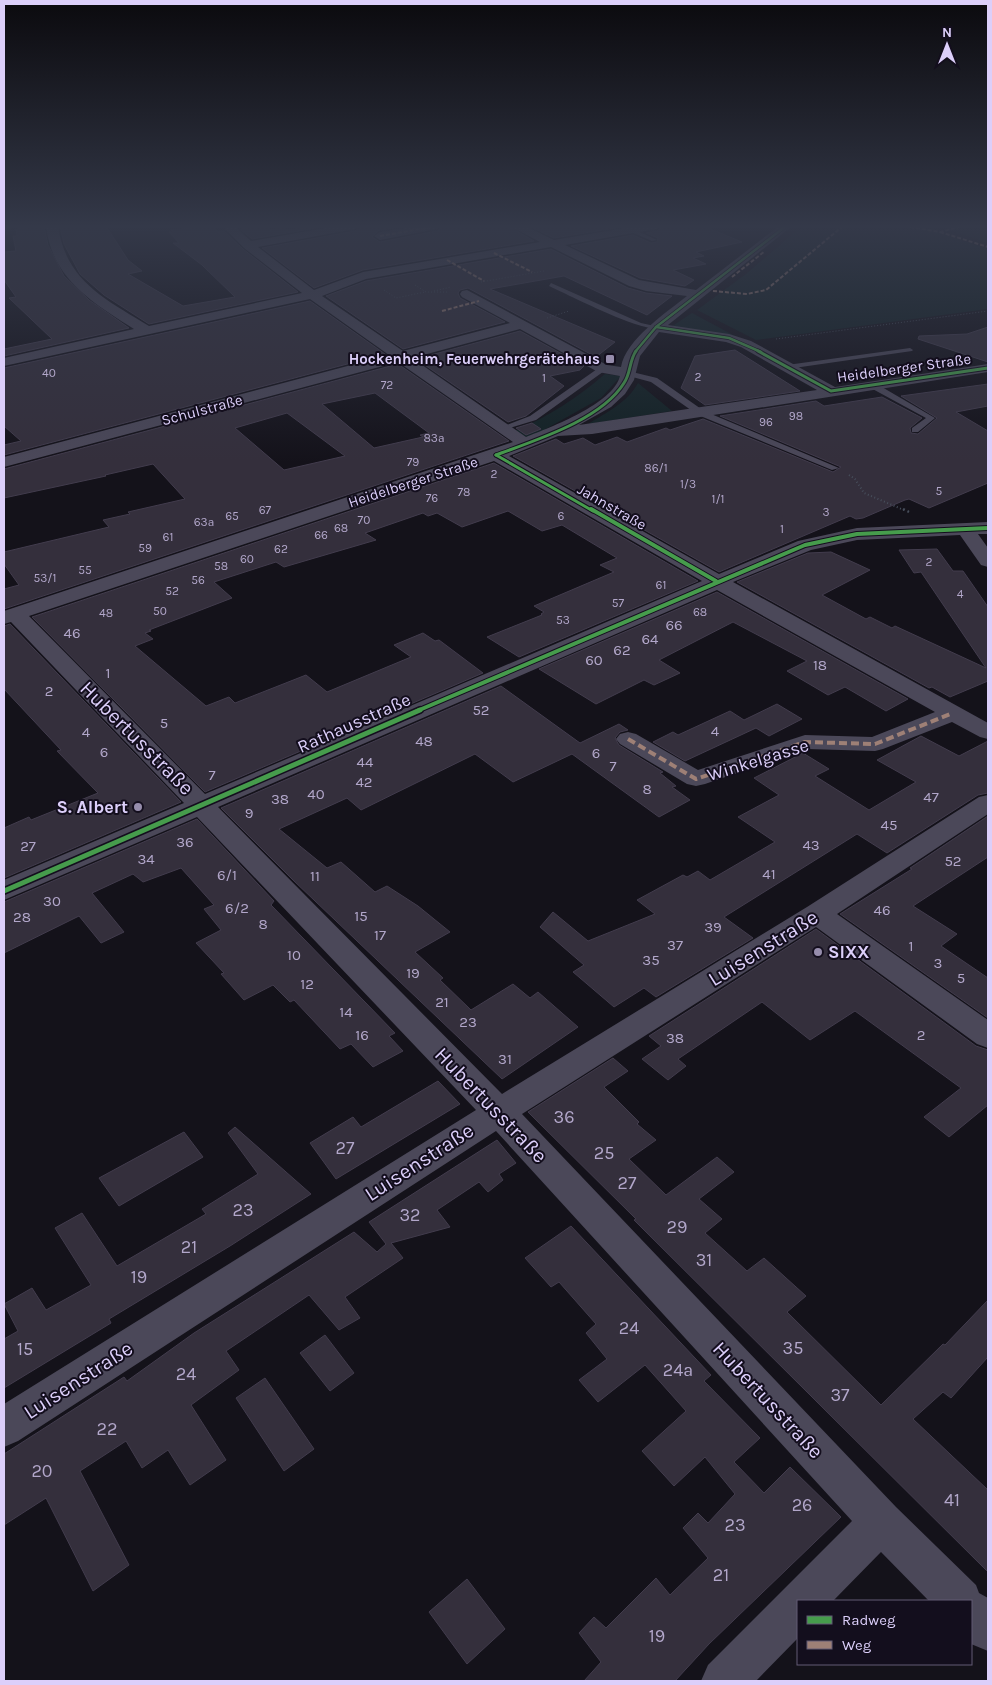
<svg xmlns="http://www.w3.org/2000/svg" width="992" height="1685" font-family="Karla,sans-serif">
<rect width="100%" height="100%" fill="#14121a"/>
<g fill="#122124">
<path d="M802,226H976L988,229V243L942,228L934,231L988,249V309L756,340L697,310L746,274Z"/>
<path d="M692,313L735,336L671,327Z"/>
<path d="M605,374L621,376L601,398L528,439L515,431C549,416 577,398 605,374Z"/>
<path d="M638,383L672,411L588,424C607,412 627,403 638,383Z"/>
</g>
<g fill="#342f3c" stroke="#423c4d" fill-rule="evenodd">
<path d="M44,226L48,245L64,276L89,300L129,328L4,356V349L52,339L9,298L16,297L4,280V252L16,251L13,236H17L16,229Z"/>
<path d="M60,226H106L128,260L142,271L128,274L183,306L235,297L202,265L173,243H179L169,232H173L171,230L212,226L218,232L224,231L243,249L298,292L149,324L104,295L80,274L64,244Z"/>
<path d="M265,226L270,230L284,228L287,230L327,226L252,239L240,229Z"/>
<path d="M363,226H407L379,230L372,237L380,242L437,231L445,226H508L534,241L363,270L314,288L262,248L355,231Z"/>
<path d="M529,226H627L554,238Z"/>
<path d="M664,226H703L742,242L696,252L704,256L693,258L706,264L673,270L694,280L685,286L640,278L571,246L633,235L651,243L657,242L658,238L646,233L657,231Z"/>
<path d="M551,249L628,288L646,293L672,296L647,315L564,276L490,289L615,342L596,357L468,288L460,290L458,293L460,298L505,322L403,349L326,296L366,281Z"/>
<path d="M310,301L385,354L4,455V445L21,441L4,426V368Z"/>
<path d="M988,327V362L918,339L919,336L967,334Z"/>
<path d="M520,331L584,366L580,370L550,376L564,386L526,416L508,422L416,359Z"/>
<path d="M735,350L800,391L705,405L681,388L695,356Z"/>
<path d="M398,364L509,441L4,609V589L19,585L4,564V552L109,527L103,520L130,514L128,512L185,499L153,464L105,475L106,476L4,498V469ZM375,393L429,433L420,435L423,437L374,448L322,404ZM287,413L345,456L284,470L235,428Z"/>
<path d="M988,384V406L956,412L988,431V483L929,508L909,499L905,500L863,518L856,519L850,516L719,572L513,456L556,439L564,444L583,438L595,445L617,437L627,442L666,428L670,430L703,419L833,472L841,467L720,416L816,401L824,406L882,397L922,418L910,428L911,433L918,434L937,418L901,396Z"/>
<path d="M532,423L541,429L526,435L516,428Z"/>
<path d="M494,463L698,581L519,657L487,637L542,615L541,614L544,612L534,606L614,572L600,565L617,558L562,525L542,531L508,511L462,527L437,513L428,516L423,513L365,533L376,540L284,567L276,562L214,582L232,598L149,630L151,631L145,633L153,639L135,646L206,706L229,697L235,703L306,675L327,692L411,657L394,645L423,633L435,641L439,640L483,673L205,792L32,617Z"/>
<path d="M937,549L953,571H963L988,607V681L950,697L932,687L929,688L737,582L808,553L831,552L870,570L822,595L866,619L870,617L892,628L895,626L986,668L921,572L914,573L899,550Z"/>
<path d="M717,592L908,699L886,711L845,687L828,695L787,671L807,661L733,622L659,660L680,673L654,685L644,680L596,704L539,669Z"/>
<path d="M10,624L181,802L4,878V828L29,817L31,820L98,793L57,751L61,750L4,689V626Z"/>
<path d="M501,686L580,743L619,724L628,730L620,732L615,738L619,745L663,772L660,773L676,786L672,787L690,800L659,817L572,754L513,782L475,754L361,810L347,798L279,829L327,868L341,862L375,892L387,886L418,906L450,932L415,952L443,978L440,980L471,1010L513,984L530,998L538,992L578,1027L502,1079L294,881L221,808Z"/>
<path d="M777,704L802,719L769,736L756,728L685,761L653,742L673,732L678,735L730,711L744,720Z"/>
<path d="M921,736L959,756L988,741V793L978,795L887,853L857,834L724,917L753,938L656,997L644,988L614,1007L573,972L584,965L540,927L553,912L588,941L655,914L637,900L683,875L687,877L698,871L710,880L775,842L738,817L779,795L754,778L803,753L829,769L815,776L869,810L916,782L877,760Z"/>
<path d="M988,816V857L913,906L957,934L941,946L988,978V1018L840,914L912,869L910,868Z"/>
<path d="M197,819L274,901L271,905L395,1033L389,1036L403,1051L373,1067L351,1044L340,1049L294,1000L290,1002L273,985L244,1000L221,974L224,973L196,943L221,930L204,909L214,905L181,868L143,882L133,874L92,893L124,932L101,943L79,916L4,953V902Z"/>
<path d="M816,929L976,1046L988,1050V1105L949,1137L924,1117L961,1088L855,1011L810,1040L762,1002L678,1059L686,1066L668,1080L642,1059L661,1046L649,1036Z"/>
<path d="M613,1058L628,1071L604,1087L639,1122L637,1124L656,1140L629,1159L666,1195L717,1157L734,1172L699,1199L722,1219L705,1233L747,1271L764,1258L806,1296L787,1312L881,1405L943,1344L945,1345L988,1300V1357L951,1398L943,1392L913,1419L988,1490V1572L634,1220L636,1219L528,1112Z"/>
<path d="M438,1081L460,1104L336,1179L310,1143L353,1117L361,1127Z"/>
<path d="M235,1127L311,1194L230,1246L109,1319L111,1323L4,1388V1339L18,1331L4,1304L32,1288L46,1310L91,1285L55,1228L82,1213L117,1266L206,1214L202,1209L258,1174L228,1133Z"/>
<path d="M184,1132L203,1157L119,1206L99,1178Z"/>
<path d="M497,1140L516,1163L499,1174L503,1180L488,1192L479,1182L437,1210L450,1227L391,1243L403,1258L345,1297L360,1318L339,1330L309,1295L226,1351L239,1370L191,1405L226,1460L190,1485L168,1450L142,1468L126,1441L80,1471L129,1565L93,1591L46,1498L4,1525V1454L124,1377L127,1381L194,1333L354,1232L377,1252L386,1244L369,1222Z"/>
<path d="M571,1226L711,1375L704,1381L760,1438L734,1462L764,1493L790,1467L841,1517L709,1644L675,1681H584L601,1662L579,1633L594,1617L606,1628L656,1578L670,1595L708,1558L683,1528L698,1513L708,1523L735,1494L705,1457L674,1486L642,1451L686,1411L645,1365L598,1402L579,1380L607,1359L586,1333L596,1324L559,1282L551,1287L525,1258Z"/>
<path d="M325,1335L354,1373L330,1391L300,1353Z"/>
<path d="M265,1378L314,1449L284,1471L236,1398Z"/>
<path d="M467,1579L505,1629L467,1664L429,1612Z"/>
</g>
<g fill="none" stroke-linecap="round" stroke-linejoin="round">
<g stroke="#474e5b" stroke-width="1" stroke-dasharray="1 2" stroke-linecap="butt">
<path d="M481,282L544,271"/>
<path d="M415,285L426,292H449"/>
<path d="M384,290L396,298L425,292"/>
<path d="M434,291L451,287"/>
<path d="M547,318L569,311"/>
<path d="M776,339L988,311"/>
</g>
<path stroke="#474e5b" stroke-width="2" stroke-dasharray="1 2.5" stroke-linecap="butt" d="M849,475L855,479L864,493L906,511"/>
<path stroke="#474e5b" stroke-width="2.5" stroke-dasharray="2 3" stroke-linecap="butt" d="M903,509L909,512"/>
<g fill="#4b4859" fill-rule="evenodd">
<path d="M629,229H633L657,240L652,241L629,231Z"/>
<path d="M551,283L641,323L659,327C646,335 567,294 549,286Z"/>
<path d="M910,348L913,350L912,351L787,369L783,367L787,365Z"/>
<path d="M600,367L607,369L536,420L503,430L499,428L530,416Z"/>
<path d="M628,371L657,378L704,411L839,468L832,470L698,415L651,382L625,375L624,373Z"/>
<path d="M869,383H875L935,418L918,432H912V428L926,418L869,387Z"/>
</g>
<g fill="#4b4859" fill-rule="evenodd">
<path d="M4,226H16L14,228L4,229Z"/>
<path d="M46,226H58C66,281 105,299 149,326L302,293L244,248L222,226H234L251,241L337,226H361L355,229L258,247L314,290L363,272L540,242L510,226H525L554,240L637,226H662L656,229L565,245L639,280L696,290L779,226H792L668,325L729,334L751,341L835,387L988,364V372L592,434L558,436L509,456L719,574L798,541L857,528L988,522V534H978L988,548V567L981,565L960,535L857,540L811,550L733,582L988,723V739L980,737L952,722L883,749L875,751L807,749L705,784L696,786L687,784L620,744L616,739L620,734L628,732L636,734L698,770L805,735L872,737L935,712L717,590L218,807L502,1094L807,907L979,797L988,795V814L837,914L988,1020V1048L977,1044L816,927L522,1114L896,1507L976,1585L979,1593L988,1598V1651L971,1644V1601H929L881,1552L833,1601H798V1638L756,1681H701L708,1665L852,1521L496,1131L18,1441L4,1447V1404L476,1110L197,817L4,900V880L184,803L11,622L4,624V611L513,442L398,362L4,467V457L389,355L310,299L4,366V358L134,329C93,303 52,279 46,226ZM551,247L629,286L646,291L687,296C666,313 626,339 621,367L607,365L467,290L462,291L460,294L462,297L510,323L403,351L322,296L366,279ZM520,329L598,372L620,376C613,404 551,427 526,437L412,358ZM659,332L726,342L741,347L817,390L579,425L611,407L625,394L634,380L640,356ZM494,461L702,581L205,794L29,616Z"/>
<path d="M418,226H443L437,229L380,240L374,236L380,232Z"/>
</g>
<g stroke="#9e8076" stroke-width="2" stroke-dasharray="4 2" stroke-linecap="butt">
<path d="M904,226L940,232L963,226"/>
<path d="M940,232L988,247"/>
<path d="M380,236L437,226"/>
<path d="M494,253L532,272"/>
<path d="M447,260L484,281"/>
<path d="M732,277L765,251"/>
<path d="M713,291L747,294L766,290L843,226"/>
<path d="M442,311L479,301"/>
</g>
<path stroke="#9e8076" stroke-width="4" stroke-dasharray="8 4" stroke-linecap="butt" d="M628,739L696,779L805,742L875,744L953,713"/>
<g stroke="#130e1d" stroke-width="4">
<g id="cycleway-far3">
<path d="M656,327L729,338L761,352"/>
<path d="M635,352L656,327L786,226"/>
</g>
</g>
<g stroke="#130e1d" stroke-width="5">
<g id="cycleway-far2">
<path d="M758,351L831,391L988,368"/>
<path d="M496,455C536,440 601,420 624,383C631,373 629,361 636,351"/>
<path d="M496,455L593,511"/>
</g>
</g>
<g stroke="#130e1d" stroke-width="6">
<g id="cycleway-far1">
<path d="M591,509L716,581"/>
<path d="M417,711L805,545L857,534L988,528"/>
</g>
</g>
<g stroke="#130e1d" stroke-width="8">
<path id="cycleway" d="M4,891L420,710"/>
</g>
<use href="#cycleway-far3" stroke="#469c4c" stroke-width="2.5"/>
<use href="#cycleway-far2" stroke="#469c4c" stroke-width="3"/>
<use href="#cycleway-far1" stroke="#469c4c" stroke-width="4"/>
<use href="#cycleway" stroke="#469c4c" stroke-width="5"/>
</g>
<linearGradient id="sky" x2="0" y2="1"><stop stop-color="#0b0a0e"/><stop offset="0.49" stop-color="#343949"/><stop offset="1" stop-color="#343949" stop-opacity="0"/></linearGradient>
<rect width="992" height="462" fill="url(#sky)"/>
<g fill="#968dac" stroke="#130e1d" stroke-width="2">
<rect x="605" y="354" width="10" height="10" rx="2.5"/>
<circle cx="138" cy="807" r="5"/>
<circle cx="818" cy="952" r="5"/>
</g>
<g text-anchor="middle" stroke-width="4" stroke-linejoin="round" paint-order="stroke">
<g font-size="12" fill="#b2a7ca">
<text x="49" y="377">40</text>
<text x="698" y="381">2</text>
<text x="544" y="382">1</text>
<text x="387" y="389">72</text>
<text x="796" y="420">98</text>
<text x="766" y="426">96</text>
<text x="434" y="442">83a</text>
<text x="413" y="466">79</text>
<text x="656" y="472">86/1</text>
<text x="494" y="478">2</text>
<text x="688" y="488">1/3</text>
<text x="939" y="495">5</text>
<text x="464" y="496">78</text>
<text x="432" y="502">76</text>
<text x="718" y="503">1/1</text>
<text x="265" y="514">67</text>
<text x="826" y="516">3</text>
<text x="232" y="520">65</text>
<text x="561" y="520">6</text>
<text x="364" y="524">70</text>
<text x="204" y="526">63a</text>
<text x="341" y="532">68</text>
<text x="782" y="533">1</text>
<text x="321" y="539">66</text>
<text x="168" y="541">61</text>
<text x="145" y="552">59</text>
<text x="281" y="553">62</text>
<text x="247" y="563">60</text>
<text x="929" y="566">2</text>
<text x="221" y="570">58</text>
<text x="85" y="574">55</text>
<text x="45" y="582">53/1</text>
<text x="198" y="584">56</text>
<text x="661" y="589">61</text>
<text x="172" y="595">52</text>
<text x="960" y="598">4</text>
<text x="618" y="607">57</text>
<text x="160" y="615">50</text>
<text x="700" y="616">68</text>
<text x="106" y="617">48</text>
<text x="563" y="624">53</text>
</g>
<g font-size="15" font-weight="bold" fill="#dccffa" stroke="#130e1d" text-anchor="end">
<text x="600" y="364">Hockenheim, Feuerwehrgerätehaus</text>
</g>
<g font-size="15" fill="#dccffa" stroke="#130e1d">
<text transform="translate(904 368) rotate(-8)" y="5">Heidelberger Straße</text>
<text transform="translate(202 410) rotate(-15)" y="5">Schulstraße</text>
<text transform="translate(413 482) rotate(-18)" y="5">Heidelberger Straße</text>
<text transform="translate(612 507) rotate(30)" y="5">Jahnstraße</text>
</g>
<g font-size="15" fill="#b2a7ca">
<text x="674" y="630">66</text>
<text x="72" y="638">46</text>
<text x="650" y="644">64</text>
<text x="622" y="655">62</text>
<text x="594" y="665">60</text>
<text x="820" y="670">18</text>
<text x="108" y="678">1</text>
<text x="49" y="696">2</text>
<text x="481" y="715">52</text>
<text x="164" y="728">5</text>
<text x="715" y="736">4</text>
<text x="86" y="737">4</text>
<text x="424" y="746">48</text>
<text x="104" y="757">6</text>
<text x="596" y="758">6</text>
<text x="365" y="767">44</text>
<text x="613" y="771">7</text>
<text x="212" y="780">7</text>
<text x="364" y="787">42</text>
<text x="647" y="794">8</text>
<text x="316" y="799">40</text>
<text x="931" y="802">47</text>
<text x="280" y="804">38</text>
<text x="249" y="818">9</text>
<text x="889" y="830">45</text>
<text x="185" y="847">36</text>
<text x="811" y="850">43</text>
<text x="28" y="851">27</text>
<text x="146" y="864">34</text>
<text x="953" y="866">52</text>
<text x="769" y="879">41</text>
<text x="227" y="880">6/1</text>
<text x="315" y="881">11</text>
<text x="52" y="906">30</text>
<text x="237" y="913">6/2</text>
<text x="882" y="915">46</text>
<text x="361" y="921">15</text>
<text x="22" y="922">28</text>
<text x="263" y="929">8</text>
<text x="713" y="932">39</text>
<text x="380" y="940">17</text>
<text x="675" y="950">37</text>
<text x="911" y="951">1</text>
<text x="294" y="960">10</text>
<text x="651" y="965">35</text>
<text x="938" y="968">3</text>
<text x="413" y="978">19</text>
<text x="961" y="983">5</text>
<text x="307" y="989">12</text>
<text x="442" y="1007">21</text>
<text x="346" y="1017">14</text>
<text x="468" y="1027">23</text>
<text x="362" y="1040">16</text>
<text x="921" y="1040">2</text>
<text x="675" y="1043">38</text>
<text x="505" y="1064">31</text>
</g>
<g font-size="18" fill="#dccffa" stroke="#130e1d">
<text transform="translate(354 723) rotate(-24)" y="6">Rathausstraße</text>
<text transform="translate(758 760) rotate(-17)" y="6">Winkelgasse</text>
</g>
<g font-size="18" font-weight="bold" fill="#dccffa" stroke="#130e1d" text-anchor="end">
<text x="128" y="813">S. Albert</text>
<text x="828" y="958" text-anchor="start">SIXX</text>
</g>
<g font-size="18" fill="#b2a7ca">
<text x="564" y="1123">36</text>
<text x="345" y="1154">27</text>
<text x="604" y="1159">25</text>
<text x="627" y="1189">27</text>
<text x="243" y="1216">23</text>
<text x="410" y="1221">32</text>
<text x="677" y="1233">29</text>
<text x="189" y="1253">21</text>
<text x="704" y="1266">31</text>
<text x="139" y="1283">19</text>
<text x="629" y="1334">24</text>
<text x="793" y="1354">35</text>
<text x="25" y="1355">15</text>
<text x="678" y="1376">24a</text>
<text x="186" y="1380">24</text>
<text x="840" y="1401">37</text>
<text x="107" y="1435">22</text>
<text x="42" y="1477">20</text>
<text x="952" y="1506">41</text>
<text x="802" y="1511">26</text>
<text x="735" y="1531">23</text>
<text x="721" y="1581">21</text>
<text x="657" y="1642">19</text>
</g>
<g font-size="21" fill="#dccffa" stroke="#130e1d">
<text transform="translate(137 738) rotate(45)" y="7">Hubertusstraße</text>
<text transform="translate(763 948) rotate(-32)" y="7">Luisenstraße</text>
<text transform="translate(491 1105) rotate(46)" y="7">Hubertusstraße</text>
<text transform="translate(419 1162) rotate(-33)" y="7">Luisenstraße</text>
<text transform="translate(78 1380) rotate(-33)" y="7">Luisenstraße</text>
<text transform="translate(768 1400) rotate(47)" y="7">Hubertusstraße</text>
</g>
</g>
<rect width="992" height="1685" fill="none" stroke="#dccffa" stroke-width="10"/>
<rect x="797" y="1600" width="175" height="65" fill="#130e1d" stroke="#635b75"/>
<rect x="807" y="1616" width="25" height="8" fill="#469c4c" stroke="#635b75"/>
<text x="842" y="1625" font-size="15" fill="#dccffa">Radweg</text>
<rect x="807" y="1641" width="25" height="8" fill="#9e8076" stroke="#635b75"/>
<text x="842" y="1650" font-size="15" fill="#dccffa">Weg</text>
<g transform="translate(947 45)" stroke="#130e1d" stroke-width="4" paint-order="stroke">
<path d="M0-4L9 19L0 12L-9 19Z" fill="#dccffa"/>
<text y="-8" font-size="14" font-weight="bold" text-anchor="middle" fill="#dccffa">N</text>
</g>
</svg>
